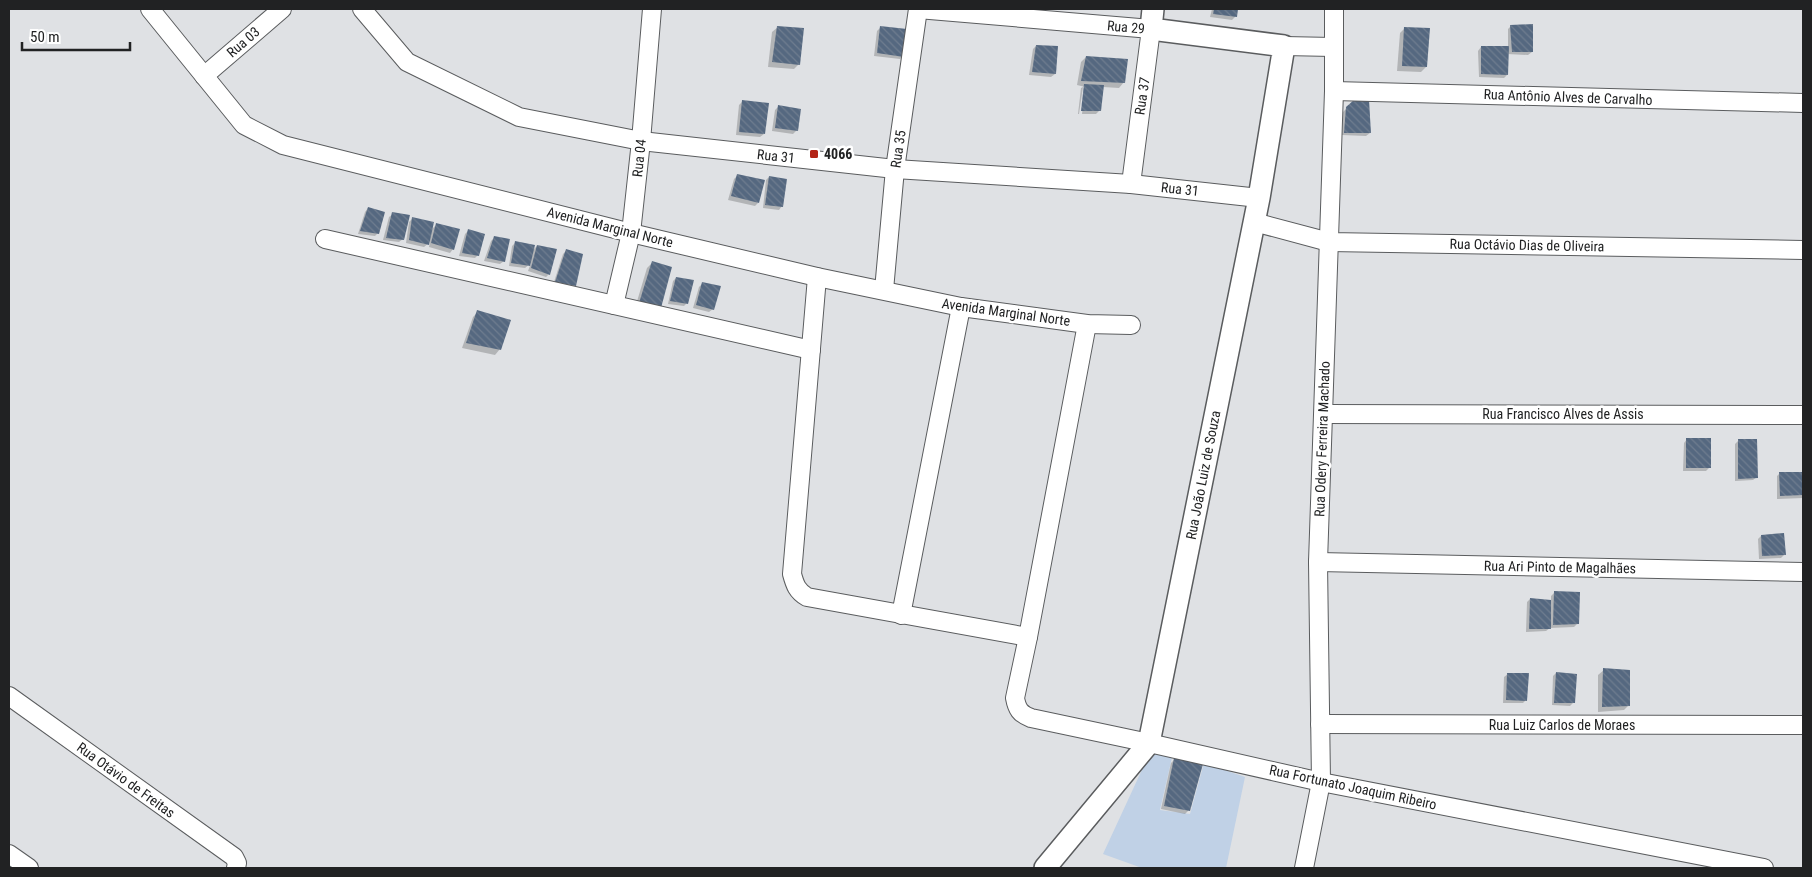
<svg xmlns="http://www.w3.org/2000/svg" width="1812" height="877" font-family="'Roboto Condensed',sans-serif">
<defs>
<pattern id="building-back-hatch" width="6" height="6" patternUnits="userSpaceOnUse" patternTransform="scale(1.25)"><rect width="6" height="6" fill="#556880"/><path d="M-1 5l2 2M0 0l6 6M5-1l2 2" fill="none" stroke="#6f7d8f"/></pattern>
</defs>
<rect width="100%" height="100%" fill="#dfe1e4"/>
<path fill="#c0d1e6" d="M1152,748L1173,753L1160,810L1190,814L1204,763L1245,777L1226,868H1142L1103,854Z"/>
<g fill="#0003">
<path d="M1212,9H1237L1235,17L1232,20L1210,17Z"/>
<path d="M1511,26L1532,52L1528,55L1507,54V75L1504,78L1479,77L1478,51L1481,47L1508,48V29Z"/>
<path d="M778,27L799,64L794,69L768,67L772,32Z"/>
<path d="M880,28L903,56L900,59L874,56L877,31Z"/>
<path d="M1405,28L1426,67L1421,72L1397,71L1400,33Z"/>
<path d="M1036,46L1055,74L1051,77L1029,75L1033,49Z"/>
<path d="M1086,57L1124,82L1119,88L1103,87L1100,110L1096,114H1082L1085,87L1077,85L1081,62Z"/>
<path d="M1083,87L1079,114H1078L1081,88Z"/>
<path d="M743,101L764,134L760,137L736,135L739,105Z"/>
<path d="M1354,101L1370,133L1366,136L1342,135L1343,112Z"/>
<path d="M778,107L797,130L793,134L772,131L775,110Z"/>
<path d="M737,176L758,203L755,206L728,200L734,179Z"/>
<path d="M769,177L782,206L779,210L763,208L766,180Z"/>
<path d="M368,208L378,233L375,236L358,234L365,212Z"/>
<path d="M393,214L403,239L399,242L383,240L389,217Z"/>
<path d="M413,218L430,231L437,224L453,249L450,253L429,247L430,242L424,247L406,243L409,222Z"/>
<path d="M468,231L478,255L475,258L459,256L465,234Z"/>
<path d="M494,238L504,261L500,264L484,261L491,241Z"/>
<path d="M515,243L532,251L537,246L549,274L546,277L528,271L531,263L525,268L509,266L512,246Z"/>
<path d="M566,251L575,285L571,289L553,285L563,254Z"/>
<path d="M652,263L671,268L635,308L647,268Z"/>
<path d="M676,278L687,303L684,306L668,304L673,281Z"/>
<path d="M703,283L713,309L709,312L693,308L699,287Z"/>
<path d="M478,312L500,349L495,355L462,348L473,317Z"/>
<path d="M1687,439L1709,468L1706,471H1683L1684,443Z"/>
<path d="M1739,440L1757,477L1753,480L1735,481V444Z"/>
<path d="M1780,473L1803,474V498L1777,499V476Z"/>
<path d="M1761,536L1784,555L1781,558L1759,559L1758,539Z"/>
<path d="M1554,593L1577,624L1574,627L1550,628L1546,631L1526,632L1527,602L1530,599L1551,601V596Z"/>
<path d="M1604,670L1629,705L1624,710L1598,712V675Z"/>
<path d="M1556,673L1573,703L1570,706L1552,705L1553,676Z"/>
<path d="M1508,674L1526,700L1523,703H1503L1504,677Z"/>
<path d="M1174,760L1201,765L1188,811L1185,814L1161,809L1171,763Z"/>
</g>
<g fill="url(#building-back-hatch)">
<path d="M1214,9H1238L1237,17L1213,14Z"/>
<path d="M1533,24V52H1512L1510,25Z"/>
<path d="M777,26L804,28L800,65L772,62Z"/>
<path d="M880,26L907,29L904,57L877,53Z"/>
<path d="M1404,27L1430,28L1427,67L1402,66Z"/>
<path d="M1036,45L1058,46L1056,74L1032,72Z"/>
<path d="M1481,46H1509L1508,75L1481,74Z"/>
<path d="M1086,56L1128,59L1125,83L1081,81Z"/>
<path d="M1084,84L1104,85L1101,111H1081Z"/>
<path d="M742,100L769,103L765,134L739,132Z"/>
<path d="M1354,100H1369L1371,133H1344L1346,107Z"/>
<path d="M778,105L801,109L798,131L775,128Z"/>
<path d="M737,174L765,180L759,203L731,196Z"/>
<path d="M769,176L787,179L783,207L765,205Z"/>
<path d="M368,207L385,212L379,234L360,231Z"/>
<path d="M392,212L410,215L404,240L386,238Z"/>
<path d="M412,217L434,222L429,245L409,240Z"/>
<path d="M436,223L460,229L454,250L431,243Z"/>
<path d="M468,229L485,234L479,256L462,253Z"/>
<path d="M494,236L510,239L505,262L487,258Z"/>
<path d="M515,241L535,245L530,266L511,263Z"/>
<path d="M537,245L557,249L550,275L531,268Z"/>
<path d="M566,249L583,254L576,286L555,282Z"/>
<path d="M652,261L672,267L661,308L639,303Z"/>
<path d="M676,277L694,280L688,304L670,301Z"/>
<path d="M702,282L721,286L714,310L696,305Z"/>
<path d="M477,310L511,320L501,350L466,343Z"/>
<rect x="1686" y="438" width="25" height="30"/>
<path d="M1738,439H1757L1758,478L1738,479Z"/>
<path d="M1779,472H1803V495L1780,496Z"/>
<path d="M1784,533L1786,555L1762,556L1761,535Z"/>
<path d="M1554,591L1580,592L1579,624L1553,625Z"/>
<path d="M1530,598L1551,600V629H1529Z"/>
<path d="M1603,668L1630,670V706L1602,707Z"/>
<path d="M1556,672L1577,674L1575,703H1554Z"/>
<path d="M1507,673H1529L1527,701L1506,700Z"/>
<path d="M1174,758L1203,764L1190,811L1164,806Z"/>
</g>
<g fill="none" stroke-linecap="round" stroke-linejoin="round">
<g stroke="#5a5c5e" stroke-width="20">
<g id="minor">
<path d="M150,9L244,125L283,145L631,233L817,277L961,307L1087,324L1131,325"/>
<path d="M362,9L407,62L519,117L641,141L895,169L1131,184L1259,198"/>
<path d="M918,9L1151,29L1131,184"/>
<path d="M1284,46L1333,47"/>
<path d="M204,76L282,9"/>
<path d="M1334,91L1803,103"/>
<path d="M1254,222L1329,242L1803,250"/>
<path d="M325,239L811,350"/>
<path d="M817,277L792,574C795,585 797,591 807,597L1028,637"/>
<path d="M884,290L895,169L918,9"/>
<path d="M614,305L631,233L641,141L652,9"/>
<path d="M1087,324L1028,637L1015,698C1017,709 1020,714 1031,718L1149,743L1321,782L1764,868"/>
<path d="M1324,414L1803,415"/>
<path d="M1318,562L1803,572"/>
<path d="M901,615L961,307"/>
<path d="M9,696L234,857L237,863L236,868"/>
<path d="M1320,724L1803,725"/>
<path d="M9,854L29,868"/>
<path d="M1304,868L1321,782L1318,562L1334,91V9"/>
</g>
</g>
<g stroke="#5a5c5e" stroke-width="24">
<path id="tertiary" d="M1045,868L1149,743L1259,198L1284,46L1151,29L1153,9"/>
</g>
<use href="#minor" stroke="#fff" stroke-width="18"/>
<use href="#tertiary" stroke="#fff" stroke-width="21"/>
</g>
<rect fill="#b32417" stroke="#fff" stroke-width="2" x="809" y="149" width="10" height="10" rx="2.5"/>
<g text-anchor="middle" stroke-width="5" stroke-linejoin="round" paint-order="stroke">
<g font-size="14" fill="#212223" stroke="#fff">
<text transform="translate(1126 27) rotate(5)" y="5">Rua 29</text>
<text transform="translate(243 42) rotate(-41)" y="5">Rua 03</text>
<text transform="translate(1142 96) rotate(-82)" y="5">Rua 37</text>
<text transform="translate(1568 97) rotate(2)" y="5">Rua Antônio Alves de Carvalho</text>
<text transform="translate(898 149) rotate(-82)" y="5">Rua 35</text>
<text transform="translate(776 156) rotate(6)" y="5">Rua 31</text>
<text transform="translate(639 158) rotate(-84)" y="5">Rua 04</text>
<text transform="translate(1180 189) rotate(6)" y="5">Rua 31</text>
<text transform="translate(610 227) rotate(14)" y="5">Avenida Marginal Norte</text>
<text transform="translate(1527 245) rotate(1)" y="5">Rua Octávio Dias de Oliveira</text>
<text transform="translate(1006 312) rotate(8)" y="5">Avenida Marginal Norte</text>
<text x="1563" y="419">Rua Francisco Alves de Assis</text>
<text transform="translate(1322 439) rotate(-88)" y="5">Rua Odery Ferreira Machado</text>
<text transform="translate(1203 475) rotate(-79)" y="5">Rua João Luiz de Souza</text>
<text transform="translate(1560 567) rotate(1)" y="5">Rua Ari Pinto de Magalhães</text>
<text x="1562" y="730">Rua Luiz Carlos de Moraes</text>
<text transform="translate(126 780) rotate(36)" y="5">Rua Otávio de Freitas</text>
<text transform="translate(1353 787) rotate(12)" y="5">Rua Fortunato Joaquim Ribeiro</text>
</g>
<g font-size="14" font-weight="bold" fill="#212223" stroke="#fff" text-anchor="start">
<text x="824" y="159">4066</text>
</g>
</g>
<rect width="1812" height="877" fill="none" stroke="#212223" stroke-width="20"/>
<path d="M22 42v8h108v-8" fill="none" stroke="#212223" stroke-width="2.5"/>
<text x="30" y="42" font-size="15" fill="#212223" stroke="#ffffff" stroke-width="4" paint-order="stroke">50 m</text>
</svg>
